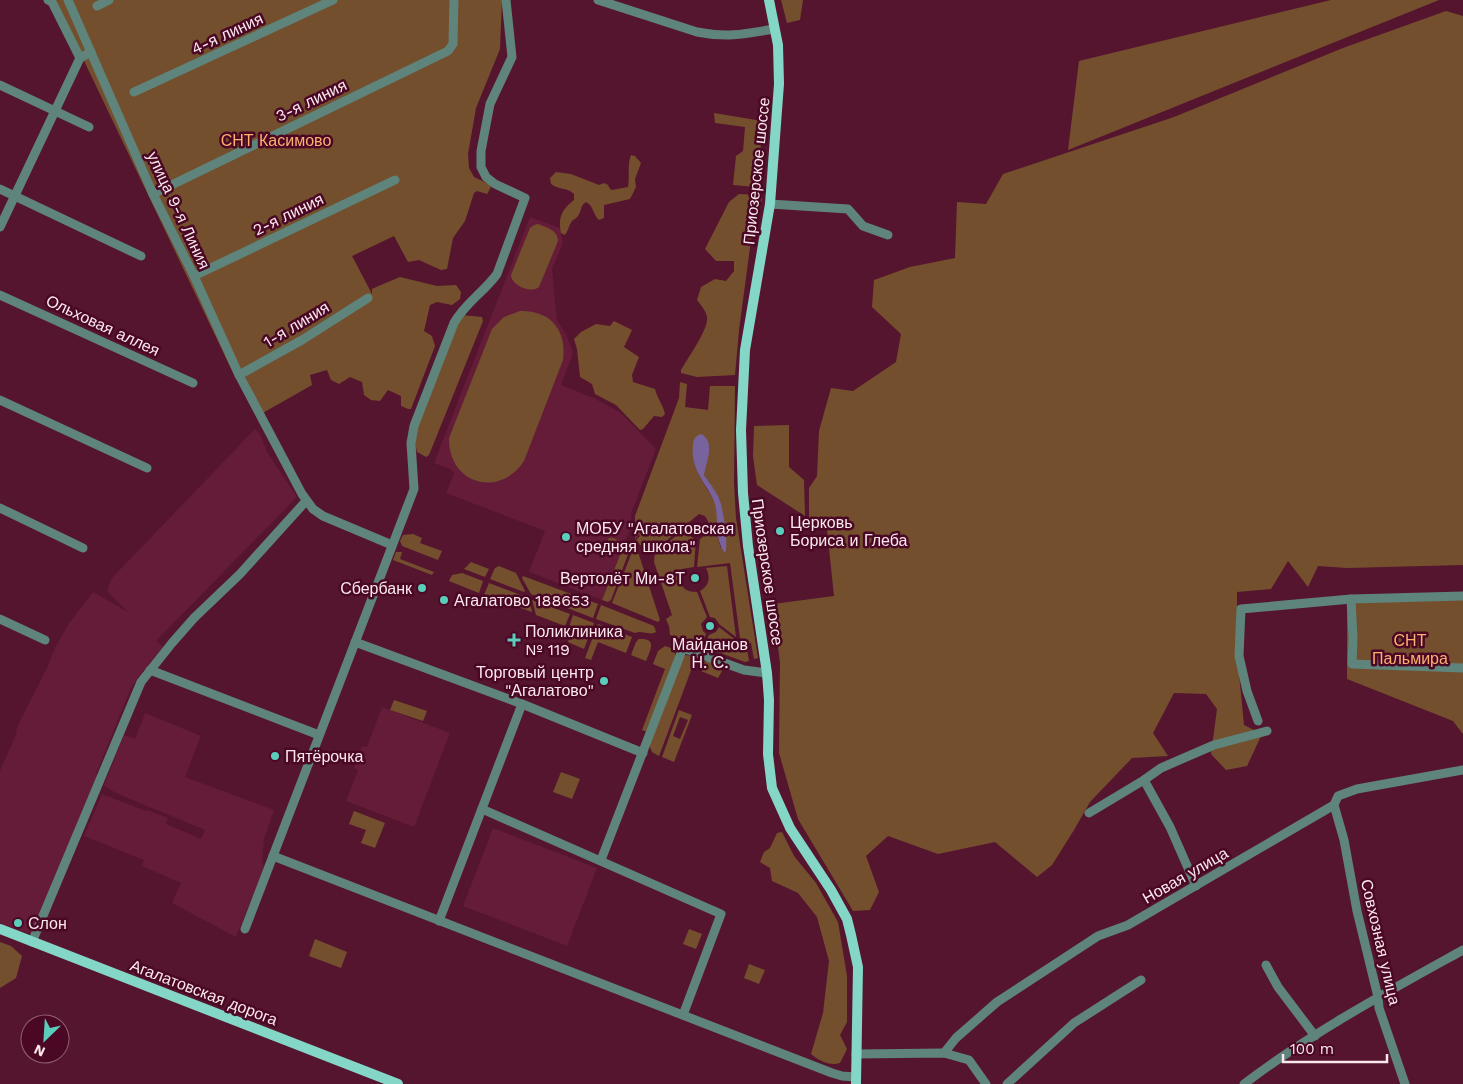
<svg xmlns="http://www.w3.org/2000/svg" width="1463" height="1084" font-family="'Work Sans',sans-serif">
<rect width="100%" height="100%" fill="#56152e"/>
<g fill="#641c39">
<path d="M530,217L560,228L563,243L552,269L557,320L566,334L573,353L561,385L594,398L621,413L656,449L631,514V527L602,600L529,572L545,531L446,493L454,473L450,469L434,463Z"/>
<path d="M255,429L261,436L267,452L297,497L156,641L163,647L139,676L131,688L96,774L98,775L33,930L27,933L0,923V771L17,732L16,731L20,721L46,670L56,646L70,622L93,592L128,612L107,591L112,578Z"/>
<path d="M382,707L450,733L414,827L346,801L358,770L354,768L362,746L367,747Z"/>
<path d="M145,713L201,736L185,777L274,810L264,839L262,860L264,868L236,937L172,903L181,883L142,866L144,860L84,836L102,794L146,811L147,810L168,818L166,824L201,839L205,830L118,794L104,786L124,735L135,739Z"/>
<path d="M493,828L597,868L567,946L463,906Z"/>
</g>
<g fill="#744f2e" fill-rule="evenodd">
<path d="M55,0H502L500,49L476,108L468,154L469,168L474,177L489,184L491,187L487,194L477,191L474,193L465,221L453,238L447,269L441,270L419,260L408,262L394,236L352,256L372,294V289C380,285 391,281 400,277L437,286L456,285L461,292L460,299L452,305L437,302L430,305L424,331L432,336L435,346L411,409H408L401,406V396L388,390L380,401L371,400L364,395L362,382L350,377L339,384L331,380L327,370L310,375L312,385L261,414L245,376L236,379Z"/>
<path d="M781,0H803L800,20L787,23Z"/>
<path d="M1331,0H1439L1068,150L1079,61Z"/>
<path d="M1446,11L1463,16V565L1347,568L1318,566L1308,587L1288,561L1271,589L1237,592V653L1244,725L1262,734L1247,766L1226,770L1211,754L1217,709L1206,694L1174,693L1153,733L1168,756L1132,758L1090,802L1074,830L1052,865L1037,877L995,842L938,854L888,836L866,856L879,892L870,910L853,911L798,819L779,753L780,663L773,604L834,596L826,520L809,518V488L817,476L819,431L831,388L853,391L896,362L901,334L872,307L874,280L910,267L955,258L957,202L986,204L1003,174L1174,117L1343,48Z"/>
<path d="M714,113L762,121L759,183L755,187L733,185L736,156L743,151L745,127L715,123Z"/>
<path d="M631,155L635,156L641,163L635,179L636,187L630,199L604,205V218L599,220C593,215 594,206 586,202C580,206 582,210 578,216C577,218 574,219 572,221C569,225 568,231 565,235L561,233C558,216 562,210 574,200V194C567,187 558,190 551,184L550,178L556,172L571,174L599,185L604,183L608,185L610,189L612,190L628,187C630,176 627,166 631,155Z"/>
<path d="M739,194L758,195L762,198L757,224L751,240L739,330L735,375L697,377L681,373V370C687,359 709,329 707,317C706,311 701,305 697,300L701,287L715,279L726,281L734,271V261H716L705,249L729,202Z"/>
<path d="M538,224C547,228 558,230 558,241L539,287C531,294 511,285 511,275L530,228L534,225Z"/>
<path d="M520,311C550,310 567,330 563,360L524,461C499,499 448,484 449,438L492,329L504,317Z"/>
<path d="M461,315L482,317L483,321L429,455L426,457L417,452L415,443V432Z"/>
<path d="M614,321L632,330L624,347L639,357L632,375L633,382L655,389C657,398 663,405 665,414L662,417L654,416L643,429L640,430L616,405L595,394L592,384L580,377L577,349L574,339L581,332L596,324L610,326Z"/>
<path d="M680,382L687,384L685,407L708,410L710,386H735L734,483L736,518L758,658L754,659L751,643H746L740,638L730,563L697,567L700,539L708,533L710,525L705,516L699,514L651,553H644L642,547L636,540L640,536L639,534L635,539V516L679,398ZM694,441L704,471V475L720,500L721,548C715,534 720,516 715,502C713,497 709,493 707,489C697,473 691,460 694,441Z"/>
<path d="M789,425V467L804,480L805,516L757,485L753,456L754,426Z"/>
<path d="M686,528L687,534L696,540L694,567L682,569L680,581C682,589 688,592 697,592L707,617L701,624L703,631L706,634L700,646L670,635L669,626L666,619L672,615L654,562L655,553Z"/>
<path d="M413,534L422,538L420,543L442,551L438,560L402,546L400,541L403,535Z"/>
<path d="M609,538H613L631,546L611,600L608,602L602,600L622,550L606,544Z"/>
<path d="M634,547L639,555L660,620L658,622L612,603Z"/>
<path d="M396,552H402L400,559L434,572L432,575L393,560Z"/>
<path d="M471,562L489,569L485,577L464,569Z"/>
<path d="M499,566L516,573L525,591L524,592L490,579L495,568Z"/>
<path d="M727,566L736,637L719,624L715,618L710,617L700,591C709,586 711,577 706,568Z"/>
<path d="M462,573L483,581L479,593L449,581L452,575Z"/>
<path d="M523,576L598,604L593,618L531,594L522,578Z"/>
<path d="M489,583L529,598L532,612L484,595Z"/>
<path d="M1463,596V734L1453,721L1347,679V599Z"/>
<path d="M532,600L570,614L565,626L536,615Z"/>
<path d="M601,605L654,626L656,632C649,636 642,630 635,633L596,619Z"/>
<path d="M573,615L594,623L584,649L568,642L573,629L569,627Z"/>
<path d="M598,624L632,637L626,653L598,642L591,660L585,658Z"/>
<path d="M719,627L747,649L749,661L745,662L704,647L709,635L716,632Z"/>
<path d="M639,639C657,638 651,649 646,661L631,655L636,642Z"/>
<path d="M665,646L674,649L676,658L647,732L642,730L665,669L653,664L658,651Z"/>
<path d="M686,655L696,657L659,756L652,752L649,745L683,657Z"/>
<path d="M708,660C719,664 727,666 718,678L701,671L703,663Z"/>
<path d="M394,700L427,711L423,721L390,710Z"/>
<path d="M679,710L692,715L674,762L662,757ZM680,717L688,720L680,739L673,736Z"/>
<path d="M561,772L580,779L572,799L553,792Z"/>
<path d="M354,811L385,823L375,848L361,843L366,830L349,824Z"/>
<path d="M782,832L794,856L816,883L838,922L847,976V1022L840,1035L847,1049L840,1063C830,1066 819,1061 811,1054L823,1013L829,961L817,917L798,893L772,881L770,868L760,862L764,852L770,848L777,833Z"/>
<path d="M689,929L702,934L696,949L683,944Z"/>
<path d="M315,939L347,952L341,968L309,956Z"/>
<path d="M0,942L11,946L22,956L16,978L0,988Z"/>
<path d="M749,964L765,970L759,984L744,978Z"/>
</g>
<path fill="#79639e" d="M701,434C716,442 706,462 704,475C709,482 715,490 719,498C723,508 729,545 725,553C714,539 719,520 715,504C714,499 710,494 708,490C699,476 691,463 693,446C693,440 695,436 701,434Z"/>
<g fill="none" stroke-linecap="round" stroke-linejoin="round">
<g stroke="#5e847c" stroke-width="9">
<path d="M48,0L52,2L80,58"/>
<path d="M68,0L153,194L194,276L239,375L302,494L313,509L323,516L392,545"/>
<path d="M598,0L697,32C727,38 745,34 774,29"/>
<path d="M97,6L109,0"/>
<path d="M0,85L89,127"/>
<path d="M134,92L333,0"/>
<path d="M0,189L141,256"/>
<path d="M153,194L448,51L453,44L454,0"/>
<path d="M770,204L848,209L863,226L888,235"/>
<path d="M0,227L80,58L91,52"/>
<path d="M194,276L395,180"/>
<path d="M0,295L193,383"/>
<path d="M239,375L302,340L368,298"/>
<path d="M0,400L147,468"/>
<path d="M0,508L83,548"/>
<path d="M1463,596L1351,599L1353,638L1352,664L1463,668"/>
<path d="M0,619L45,640"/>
<path d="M355,642L522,704L643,753"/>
<path d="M150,670L319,735"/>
<path d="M1258,721L1247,691L1239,656L1241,609L1351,599"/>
<path d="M1144,780L1170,827L1196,886"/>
<path d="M1334,805L1344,840L1357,911L1378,997L1379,1008L1405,1084"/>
<path d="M482,809L721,914L683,1015"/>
<path d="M1089,813L1144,780L1161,768L1214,745L1267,731"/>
<path d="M273,856L832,1073L842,1076L856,1077"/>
<path d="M601,860L683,648L744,670L767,673"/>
<path d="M439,921L522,704"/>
<path d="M245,929L414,489L411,443L414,426L454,323C465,303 484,292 497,274L525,198L495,184L486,177L481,167V151L490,104L512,57L506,0"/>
<path d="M32,942L141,682L172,643L194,618L240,574L306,501"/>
<path d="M1266,965L1278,987L1315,1036"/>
<path d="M944,1053L956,1038L997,1002L1098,936L1128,925L1334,805L1338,796L1357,789L1463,770"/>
<path d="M856,1054L944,1053L969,1060L986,1084"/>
<path d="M1007,1084L1074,1023L1141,980"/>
<path d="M1244,1084C1311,1033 1389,991 1463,950"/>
</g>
<g stroke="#84d6c7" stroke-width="10">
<path d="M769,0L778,45L779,84L770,204L745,350L741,430L743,493L748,546L767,673L769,700L768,754L772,788L790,828L831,890L847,919L851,935L858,967L856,1084"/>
<path d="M0,929L398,1084"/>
</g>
</g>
<g fill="#5bcebb" stroke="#4a0825" stroke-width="2">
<circle cx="780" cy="531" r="5"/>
<circle cx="566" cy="537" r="5"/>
<circle cx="695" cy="578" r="5"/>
<circle cx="422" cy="588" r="5"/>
<circle cx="444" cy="600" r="5"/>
<circle cx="710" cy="626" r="5"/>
<path d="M511.5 632.5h5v5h5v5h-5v5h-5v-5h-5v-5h5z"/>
<circle cx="604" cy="681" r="5"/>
<circle cx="275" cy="756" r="5"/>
<circle cx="18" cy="923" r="5"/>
</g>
<g text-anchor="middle" stroke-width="5" stroke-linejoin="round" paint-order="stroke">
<g font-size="16" fill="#fae8ec" stroke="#4a0825">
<text transform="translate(227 33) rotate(-25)" y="6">4-я линия</text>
<text transform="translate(311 100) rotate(-26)" y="6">3-я линия</text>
<text transform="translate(756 171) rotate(-84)" y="6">Приозерское шоссе</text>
<text transform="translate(179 210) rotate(65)" y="6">улица 9-я Линия</text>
<text transform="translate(288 214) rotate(-26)" y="6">2-я линия</text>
<text transform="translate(296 324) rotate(-31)" y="6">1-я линия</text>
<text transform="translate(103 325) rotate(25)" y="6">Ольховая аллея</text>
<text transform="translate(768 572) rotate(82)" y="6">Приозерское шоссе</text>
<text transform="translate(1185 875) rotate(-30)" y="6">Новая улица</text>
<text transform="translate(1381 942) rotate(77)" y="6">Совхозная улица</text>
<text transform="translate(204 992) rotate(21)" y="6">Агалатовская дорога</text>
</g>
<g font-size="16" fill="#fdb16f" stroke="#4a0825">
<text x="276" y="146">СНТ Касимово</text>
<text x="1410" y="646">СНТ<tspan x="1410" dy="18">Пальмира</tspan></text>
</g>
<g font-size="16" fill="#fae8ec" stroke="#4a0825" text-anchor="start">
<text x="790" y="528">Церковь<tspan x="790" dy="18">Бориса и Глеба</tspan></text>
<text x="576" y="534">МОБУ "Агалатовская<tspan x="576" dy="18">средняя школа"</tspan></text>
<text x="685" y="584" text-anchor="end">Вертолёт Ми-8Т</text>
<text x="412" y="594" text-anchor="end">Сбербанк</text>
<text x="454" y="606">Агалатово 188653</text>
<text x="525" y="637">Поликлиника<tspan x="525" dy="18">№ 119</tspan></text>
<text x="710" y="650" text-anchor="middle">Майданов<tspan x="710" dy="18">Н. С.</tspan></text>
<text x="594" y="678" text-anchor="end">Торговый центр<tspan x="594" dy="18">"Агалатово"</tspan></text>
<text x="285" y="762">Пятёрочка</text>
<text x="28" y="929">Слон</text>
</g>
</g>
<g transform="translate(45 1039) rotate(205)"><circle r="24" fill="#4a0825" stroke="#906275"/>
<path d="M0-4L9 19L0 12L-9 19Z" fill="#5bcebb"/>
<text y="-8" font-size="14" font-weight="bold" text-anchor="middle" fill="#fae8ec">N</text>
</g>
<path d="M1283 1054v8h104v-8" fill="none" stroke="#fae8ec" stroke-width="2.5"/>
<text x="1290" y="1054" font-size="15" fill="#fae8ec" stroke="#4a0825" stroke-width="4" paint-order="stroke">100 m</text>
</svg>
